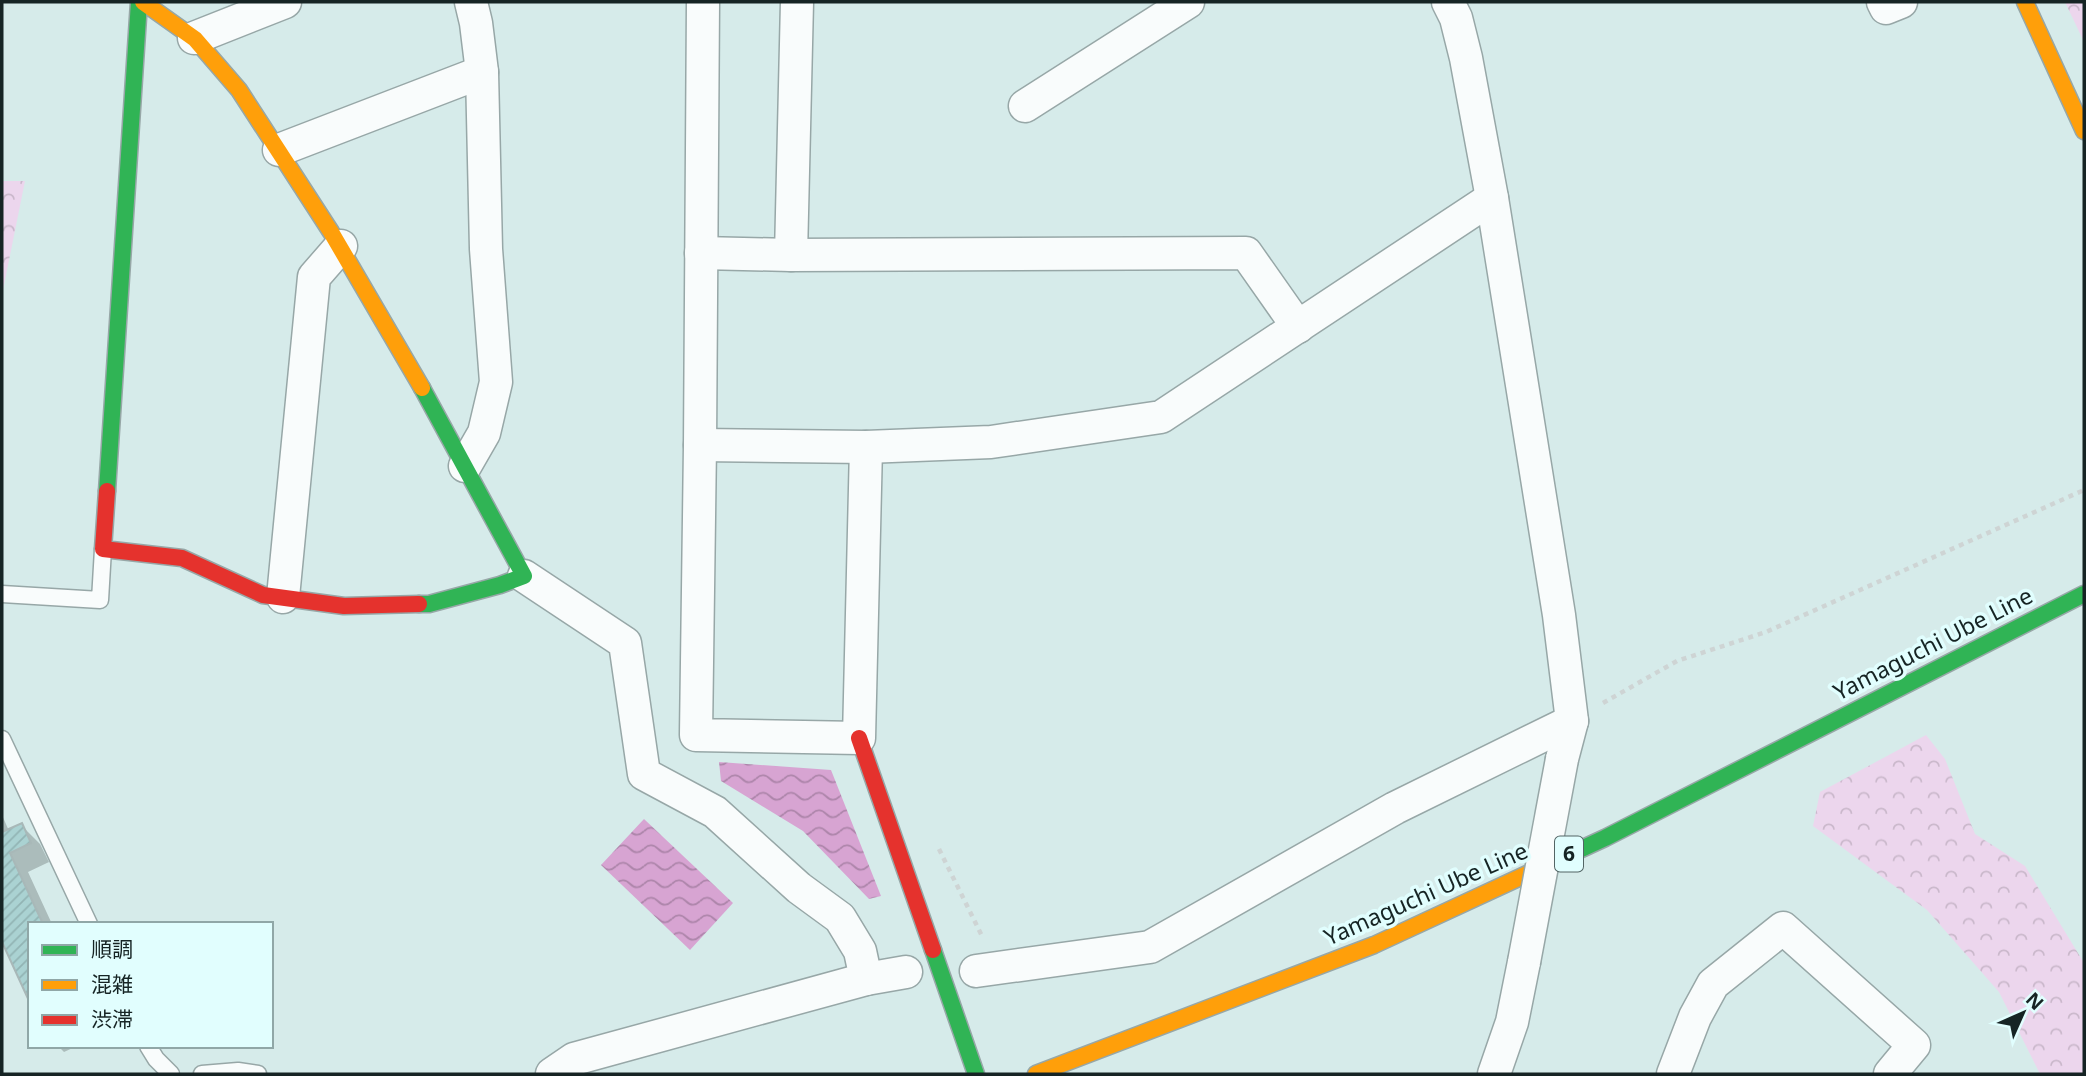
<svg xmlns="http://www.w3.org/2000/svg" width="2086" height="1076" font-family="'Noto Sans','Noto Sans JP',sans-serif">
<defs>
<pattern id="forest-crowns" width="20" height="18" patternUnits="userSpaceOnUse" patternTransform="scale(1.75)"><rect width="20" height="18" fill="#ecd6ed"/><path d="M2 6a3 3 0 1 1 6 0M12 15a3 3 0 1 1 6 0" fill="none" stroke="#cab8cb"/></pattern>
<pattern id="water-waves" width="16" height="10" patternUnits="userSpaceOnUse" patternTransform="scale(1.75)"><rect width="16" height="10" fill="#d7a4d2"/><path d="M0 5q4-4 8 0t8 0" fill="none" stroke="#ad85aa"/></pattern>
<pattern id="building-hatch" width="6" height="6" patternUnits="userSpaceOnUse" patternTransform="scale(1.75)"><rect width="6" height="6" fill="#aad2d2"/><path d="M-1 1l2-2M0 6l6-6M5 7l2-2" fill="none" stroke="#92b4b4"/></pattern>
</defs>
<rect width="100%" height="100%" fill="#d6ebea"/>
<g fill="url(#forest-crowns)">
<path d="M2065,2H2084V42Z"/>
<path d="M2,181H25L2,295Z"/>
<path d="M1926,735L1945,759L1975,834L2025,866L2084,963V1074H2040L1999,992L1927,910L1813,826L1820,792Z"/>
</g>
<g fill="url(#water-waves)">
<path d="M719,762L831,770L881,896L869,899L803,831L721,781Z"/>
<path d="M644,819L733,903L690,950L601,865Z"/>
</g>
<g fill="#0003">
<path d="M2,815L9,831L21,825L40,844L49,862L28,872L52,924H30V999L2,938Z"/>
<path d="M58,1046H77L64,1052Z"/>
</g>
<path fill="url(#building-hatch)" stroke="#a8b8b8" stroke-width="2" d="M22,823L31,843L10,853L43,924H30V1003L2,942V832Z"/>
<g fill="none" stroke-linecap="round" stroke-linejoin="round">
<g stroke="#97a7a7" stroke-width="19">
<g id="lane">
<path d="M2,594L100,600L103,549"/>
<path d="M2,739L89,924"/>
<path d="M148,1046L156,1059L171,1074"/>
<path d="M202,1074L238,1071L258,1074"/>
</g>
</g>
<g stroke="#97a7a7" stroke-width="35">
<g id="street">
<path d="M703,2L700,445L696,735L859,738L866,447"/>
<path d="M1448,2L1456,18L1466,58L1492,198L1559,615L1572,721L1562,759"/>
<path d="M1883,2L1886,8L1901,2"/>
<path d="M194,38L285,2"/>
<path d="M1025,106L1188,2"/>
<path d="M279,150L482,72"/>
<path d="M701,253L791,255L1246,253L1298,327"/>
<path d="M791,255L797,2"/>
<path d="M700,445L866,447L991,442L1161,417L1492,198"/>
<path d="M465,466L484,433L496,382L486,249L482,72L476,23L471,2"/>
<path d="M524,576L625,643L644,774L715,812L799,888L840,918L860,951L866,979"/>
<path d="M283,597L314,277L341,246"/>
<path d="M976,971L1150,947L1395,808L1572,721"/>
<path d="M552,1074L574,1059L866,979L906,972"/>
<path d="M1494,1074L1512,1022L1524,962"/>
<path d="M1673,1074L1695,1017L1713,984L1783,928L1914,1045L1890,1074"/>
</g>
</g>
<g stroke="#97a7a7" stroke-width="19">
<g id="fast">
<path d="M107,491L139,2"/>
<path d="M419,604H429L500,585L524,576L422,388"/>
<path d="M1566,856L1605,838L2084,594"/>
<path d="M933,950L976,1074"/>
</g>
</g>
<g stroke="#97a7a7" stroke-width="19">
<g id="slow">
<path d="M143,2L195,39L239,90L331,232L422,388"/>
<path d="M2025,2L2084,131"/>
<path d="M1036,1074L1374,945L1566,856"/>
</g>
</g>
<g stroke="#97a7a7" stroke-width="19">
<g id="jam">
<path d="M107,491L103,549L182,558L263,595L344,606L419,604"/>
<path d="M859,738L933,950"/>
</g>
</g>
<g stroke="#ced4d4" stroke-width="4.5" stroke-dasharray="5 5" stroke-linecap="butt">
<path d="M1603,703L1677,661L1766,632L2084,490"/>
<path d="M939,849L983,938"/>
</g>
<use href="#lane" stroke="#f9fcfc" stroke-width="16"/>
<use href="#street" stroke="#f9fcfc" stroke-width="32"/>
<use href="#fast" stroke="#30b455" stroke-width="16"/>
<use href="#slow" stroke="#ff9f0a" stroke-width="16"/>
<use href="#jam" stroke="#e5322d" stroke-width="16"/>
<g stroke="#97a7a7" stroke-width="35" stroke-linecap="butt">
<path id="street-bridge" d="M1524,962L1562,759"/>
</g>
<use href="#street-bridge" stroke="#f9fcfc" stroke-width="32"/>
</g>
<g text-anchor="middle" stroke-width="7" stroke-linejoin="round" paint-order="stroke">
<rect fill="#e1fefe" stroke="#536565" stroke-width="2" x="1555" y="836.5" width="28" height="35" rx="5"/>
<g font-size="21" font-weight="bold" fill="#162424">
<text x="1569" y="861">6</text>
</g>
<g font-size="23" fill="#162424" stroke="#e1fefe">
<text transform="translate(1933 644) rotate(-27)" y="8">Yamaguchi Ube Line</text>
<text transform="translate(1426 894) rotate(-24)" y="8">Yamaguchi Ube Line</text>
</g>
</g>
<rect width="2086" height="1076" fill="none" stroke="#162424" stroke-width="7"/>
<rect x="28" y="922" width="245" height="126" fill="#e1fefe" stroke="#90a7a7" stroke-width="2"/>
<rect x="42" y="945" width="35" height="10" fill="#30b455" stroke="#90a7a7" stroke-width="2"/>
<text x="91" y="957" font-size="21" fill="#162424">順調</text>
<rect x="42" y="980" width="35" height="10" fill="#ff9f0a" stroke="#90a7a7" stroke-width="2"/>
<text x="91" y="992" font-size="21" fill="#162424">混雑</text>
<rect x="42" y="1015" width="35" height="10" fill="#e5322d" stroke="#90a7a7" stroke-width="2"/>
<text x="91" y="1027" font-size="21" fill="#162424">渋滞</text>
<g transform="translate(2023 1013) rotate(45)" stroke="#e1fefe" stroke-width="5" paint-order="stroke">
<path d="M0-5L12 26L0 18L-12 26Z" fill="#162424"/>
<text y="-10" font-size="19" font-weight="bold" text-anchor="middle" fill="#162424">N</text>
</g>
</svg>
